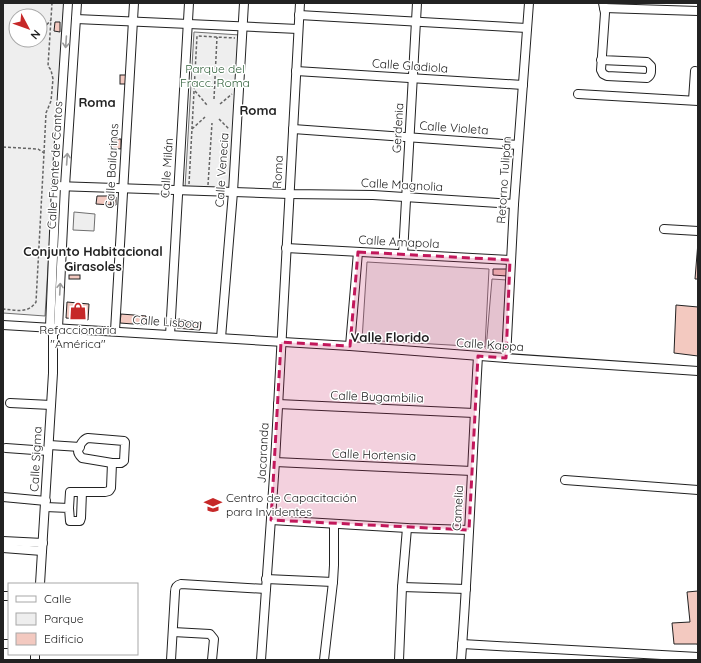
<svg xmlns="http://www.w3.org/2000/svg" width="701" height="663" font-family="Quicksand,sans-serif">
<rect width="100%" height="100%" fill="#fff"/>
<g fill="#eee" stroke="#6f6f6f" fill-rule="evenodd">
<path d="M3,3H64L45,316L3,313ZM16,16H40V40H16Z"/>
<path d="M72,3H74L63,178H61Z"/>
<path d="M194,32L240,35L231,190L185,188Z"/>
<path d="M74,212L95,214L94,231L73,230Z"/>
<path d="M367,262L489,269L485,347L362,340Z"/>
</g>
<path fill="#ededed" stroke="#6f6f6f" d="M492,279L507,280L502,350L486,349Z"/>
<g fill="#f3c9c0" stroke="#222">
<path d="M55,22H60V32L54,31Z"/>
<rect x="120" y="75" width="6" height="9"/>
<path d="M112,139H121V149L112,148Z"/>
<path d="M97,196H111V205L96,204Z"/>
<path d="M111,196L116,197V205H111Z"/>
<path d="M698,242V279H695Z"/>
<path d="M493,269H507V276L493,275Z"/>
<rect x="69" y="275" width="11" height="4"/>
<path d="M67,302L89,304L88,320L66,318Z"/>
<path d="M676,305L698,307V356L674,353Z"/>
<path d="M121,314L134,315L133,324L120,323Z"/>
<path d="M134,315L146,316L145,325L133,324Z"/>
<path d="M177,319L188,321L187,329L177,328Z"/>
<path d="M188,321L201,322L200,330L187,329Z"/>
<path d="M698,591V646L697,644H674L672,623L690,622L687,592Z"/>
</g>
<g fill="none" stroke-linecap="round" stroke-linejoin="round">
<g stroke="#222" stroke-width="10">
<g id="minor">
<path d="M604,8L698,11"/>
<path d="M299,15L527,28"/>
<path d="M76,19L298,29"/>
<path d="M601,60L647,62L651,66C651,71 652,75 647,78L607,76L603,74L601,70L605,13L603,3"/>
<path d="M296,71L523,85"/>
<path d="M578,94L698,101"/>
<path d="M693,100L695,71"/>
<path d="M293,129L518,145"/>
<path d="M56,186L289,194L373,195L514,204"/>
<path d="M664,229L698,231"/>
<path d="M286,248L510,260"/>
<path d="M403,254L417,3"/>
<path d="M3,325L350,346L506,358L698,371"/>
<path d="M56,331L58,328L65,186L77,3"/>
<path d="M115,331L134,3"/>
<path d="M170,335L189,3"/>
<path d="M221,338L233,192L244,3"/>
<path d="M350,346L358,252"/>
<path d="M506,358L514,204L529,3"/>
<path d="M10,403L51,405"/>
<path d="M278,404L474,413"/>
<path d="M88,438L124,441L125,442L124,461L121,463H112L82,458C80,456 78,454 78,451C79,446 83,439 88,438Z"/>
<path d="M49,445L80,447"/>
<path d="M6,448L48,451"/>
<path d="M275,462L472,471"/>
<path d="M565,480L698,490"/>
<path d="M3,497L46,501"/>
<path d="M45,507L69,508L70,521H80L81,518L82,492"/>
<path d="M69,508L70,492H105L109,491L111,488L112,463"/>
<path d="M271,520L407,528L469,530"/>
<path d="M3,541L43,543"/>
<path d="M3,548L42,551"/>
<path d="M266,579L333,582"/>
<path d="M40,584L53,373V335L50,327L56,186L68,3"/>
<path d="M402,587L466,589"/>
<path d="M3,596H9"/>
<path d="M173,632L210,634L214,639L212,660"/>
<path d="M3,644H9"/>
<path d="M462,644L698,657"/>
<path d="M35,660V654"/>
<path d="M171,660L175,592C175,587 177,585 181,584L266,589"/>
<path d="M261,660L275,462L300,3"/>
<path d="M324,660L333,582L334,565V524"/>
<path d="M399,660L402,587L407,528"/>
<path d="M461,660C469,559 472,458 478,356"/>
</g>
</g>
<g stroke="#646464" stroke-width="1.5" stroke-dasharray="3 2" stroke-linecap="butt">
<path d="M40,32L51,20"/>
<path d="M29,44L33,40"/>
<path d="M195,91L207,105"/>
<path d="M214,99L217,37"/>
<path d="M220,104L232,94"/>
<path d="M219,119L229,129"/>
<path d="M192,129L205,117"/>
<path d="M3,147L38,149L44,153L36,302C28,314 16,310 3,309"/>
<path d="M44,153L46,113L51,101L53,79L51,70L48,66L52,3"/>
<path d="M189,184L197,36L235,38"/>
<path d="M208,185L212,123"/>
</g>
<use href="#minor" stroke="#fff" stroke-width="8"/>
</g>
<defs><path id="oneway-shaft" d="M-6 0H5M1.5-3L5.5 0L1.5 3" fill="none" stroke-width="1.6" stroke-linecap="round" stroke-linejoin="round"/></defs>
<g stroke="#9c9c9c">
<use href="#oneway-shaft" transform="translate(66 42) rotate(94)"/>
<use href="#oneway-shaft" transform="translate(67 159) rotate(-86)"/>
<use href="#oneway-shaft" transform="translate(60 289) rotate(-87)"/>
</g>
<path fill="#c2185b" fill-opacity="0.2" stroke="#c2185b" stroke-width="3" stroke-dasharray="8 5" stroke-linejoin="round" d="M358,252L510,260L506,358L478,356L469,530L271,520L281,342L350,346Z"/>
<defs>
<g id="shop-bare" transform="scale(1.38)"><path d="M-5-2.5h2.3a2.7 3.5 0 0 1 5.4 0H5L5.5 6h-11ZM-1.5-2.5h3a1.5 2.3 0 0 0-3 0Z" fill="#c62828" stroke="#fff" stroke-width="2.5" paint-order="stroke"/></g>
<g id="university-bare" transform="scale(1.38)"><path d="M0-5L7-2L0 1L-7-2ZM-4 1L0 2.5L4 1V4Q0 6-4 4Z" fill="#c62828" stroke="#fff" stroke-width="2.5" paint-order="stroke"/></g>
</defs>
<g fill-rule="evenodd">
<use href="#shop-bare" x="78" y="311"/>
<use href="#university-bare" x="213" y="505"/>
</g>
<g text-anchor="middle" stroke-width="3" stroke-linejoin="round" paint-order="stroke">
<g font-size="12" fill="#222" stroke="#fff">
<text transform="translate(410 66) rotate(4)" y="4">Calle Gladiola</text>
<text transform="translate(398 128) rotate(-87)" y="4">Gerdenia</text>
<text transform="translate(454 128) rotate(4)" y="4">Calle Violeta</text>
<text transform="translate(55 165) rotate(-87)" y="4">Calle Fuente de Cantos</text>
<text transform="translate(112 166) rotate(-87)" y="4">Calle Bailarinas</text>
<text transform="translate(167 168) rotate(-86)" y="4">Calle Milán</text>
<text transform="translate(222 170) rotate(-86)" y="4">Calle Venecia</text>
<text transform="translate(278 172) rotate(-87)" y="4">Roma</text>
<text transform="translate(504 180) rotate(-86)" y="4">Retorno Tulipán</text>
<text transform="translate(402 185) rotate(3)" y="4">Calle Magnolia</text>
<text transform="translate(399 242) rotate(3)" y="4">Calle Amapola</text>
<text transform="translate(166 322) rotate(4)" y="4">Calle Lisboa</text>
<text transform="translate(490 345) rotate(4)" y="4">Calle Kappa</text>
<text transform="translate(377 397) rotate(2)" y="4">Calle Bugambilia</text>
<text transform="translate(263 453) rotate(-87)" y="4">Jacaranda</text>
<text transform="translate(374 455) rotate(2)" y="4">Calle Hortensia</text>
<text transform="translate(36 459) rotate(-87)" y="4">Calle Sigma</text>
<text transform="translate(458 508) rotate(-87)" y="4">Camelia</text>
</g>
<g font-size="12" fill="#2f5e38" stroke="#fff">
<text x="215" y="73">Parque del<tspan x="215" dy="14">Fracc. Roma</tspan></text>
</g>
<g font-size="12" fill="#222" stroke="#fff">
<text x="78" y="334">Refaccionaria<tspan x="78" dy="14">"América"</tspan></text>
<text x="226" y="502" text-anchor="start">Centro de Capacitación<tspan x="226" dy="14">para Invidentes</tspan></text>
</g>
<g font-size="13" font-weight="bold" fill="#222" stroke="#fff">
<text x="97" y="107">Roma</text>
<text x="258" y="115">Roma</text>
<text x="93" y="256">Conjunto Habitacional<tspan x="93" dy="15">Girasoles</tspan></text>
<text x="390" y="342">Valle Florido</text>
</g>
</g>
<rect width="701" height="663" fill="none" stroke="#222222" stroke-width="8"/>
<rect x="8" y="583" width="130" height="72" fill="#ffffff" stroke="#a7a7a7"/>
<rect x="16" y="596" width="20" height="6" fill="#ffffff" stroke="#a7a7a7"/>
<text x="44" y="603" font-size="12" fill="#222222">Calle</text>
<rect x="16" y="613" width="20" height="12" fill="#eeeeee" stroke="#a7a7a7"/>
<text x="44" y="623" font-size="12" fill="#222222">Parque</text>
<rect x="16" y="633" width="20" height="12" fill="#f3c9c0" stroke="#a7a7a7"/>
<text x="44" y="643" font-size="12" fill="#222222">Edificio</text>
<g transform="translate(28 28) rotate(131)"><circle r="19" fill="#ffffff" stroke="#a7a7a7"/>
<path d="M0-3L7 15L0 10L-7 15Z" fill="#c62828"/>
<text y="-6" font-size="11" font-weight="bold" text-anchor="middle" fill="#222222">N</text>
</g>
</svg>
